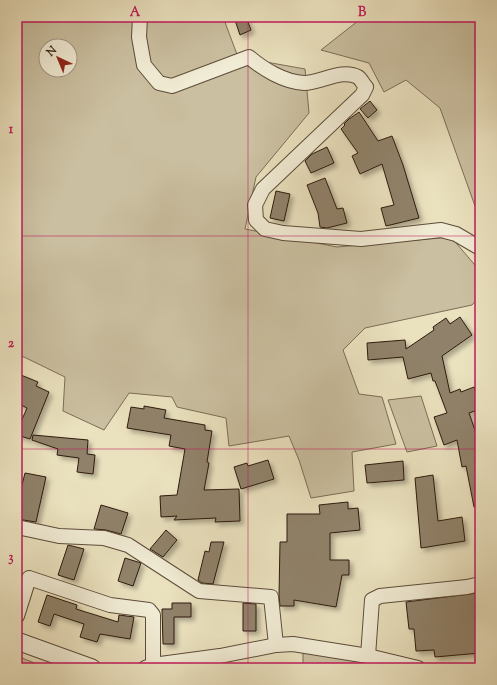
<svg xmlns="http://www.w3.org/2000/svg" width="497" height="685" font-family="'Sorts Mill Goudy',serif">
<defs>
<filter id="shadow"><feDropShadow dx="3.5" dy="3.5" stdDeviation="2" flood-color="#0004"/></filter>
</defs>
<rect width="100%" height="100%" fill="#eae1be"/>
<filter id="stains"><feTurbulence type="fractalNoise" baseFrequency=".005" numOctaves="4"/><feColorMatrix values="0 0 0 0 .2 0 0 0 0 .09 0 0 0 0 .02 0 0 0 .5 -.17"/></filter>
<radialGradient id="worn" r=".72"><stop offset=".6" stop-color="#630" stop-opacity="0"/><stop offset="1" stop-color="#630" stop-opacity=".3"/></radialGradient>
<g fill="#cabfa0" stroke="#7c6d57" fill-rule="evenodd">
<path d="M17,17H223L238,57L305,69L309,113L256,177L245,229L337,247L451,237L480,271V296L472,305L365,328L343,350L359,394L382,397L396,444L352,452L354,491L311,498L299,460L289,436L229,446L226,418L177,407L172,397L129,393L104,430L63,411L65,377L24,357L17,356ZM46,46H70V70H46Z"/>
<path d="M363,17H480V220L440,108L406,80L384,92L369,63L321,50Z"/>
<path d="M421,396L437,446L407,452L388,400Z"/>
<path d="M303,650L360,662L359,668H303Z"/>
<path d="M17,656L47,668H17Z"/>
</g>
<g fill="#90826a" stroke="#2e1b0e" filter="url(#shadow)">
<path d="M234,17H246L251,30L240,35Z"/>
<path d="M370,101L377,110L368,118L360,109Z"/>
<path d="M359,112L378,141L392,136L403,165L419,218L386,226L381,208L394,205L382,164L360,174L352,156L358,153L341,129L345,125L344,124L349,119Z"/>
<path d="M327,147L334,163L311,173L305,161L312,154Z"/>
<path d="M325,178L337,209L343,208L347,223L327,228L320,227L318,213L307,185Z"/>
<path d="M276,191L290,194L284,221L270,218Z"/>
<path d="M460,317L472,335L442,356L450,393L460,389L461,392L474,387L480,403V409L469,413L477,436L480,451V506L474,507L466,466L462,467L457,440L444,445L434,417L447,413L435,381H433L431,373L408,379L403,357L368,360L367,343L405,340L406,349L434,330L433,327L446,318L450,324Z"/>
<path d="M21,375L38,382L36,386L49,392L30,439L17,435V431L27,408L17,403V384Z"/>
<path d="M144,406L166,410L164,418L205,425V430L212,431L207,462L209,463L204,490L239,489L240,521L215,522L216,518L174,520L177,516L161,517L160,496L177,495L185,449L169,446L171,435L127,428L131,407L144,409Z"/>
<path d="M33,435L88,440L87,454L95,455L93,474L77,472L79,458L57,455L58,449L32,440Z"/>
<path d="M268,460L274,479L241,489L234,467L247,463L248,466Z"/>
<path d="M403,461L404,480L367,483L365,465Z"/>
<path d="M25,473L46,477L36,522L17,519V505Z"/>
<path d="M433,475L438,521L462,517L465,541L421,548L415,478Z"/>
<path d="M348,502V509L358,508L360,530L330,533V560H349V575H342L336,607L294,600V606H280L279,596L280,542H287V514H320L319,505Z"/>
<path d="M101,505L128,513L121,534L106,530L94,529Z"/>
<path d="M166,530L177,540L163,557L150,549Z"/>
<path d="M211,542H224L213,584L202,583L198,580L205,551L209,552Z"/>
<path d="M68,545L84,549L74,580L58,575Z"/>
<path d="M125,558L141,563L133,586L118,581Z"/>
<path d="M477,593L480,625V653L435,657L434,650L416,651L414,629H409L406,602Z"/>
<path d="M47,595L77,605L76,609L118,622L119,615L134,617L130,639L100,634L97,642L80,637L84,624L54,614L50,626L38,622Z"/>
<path d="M172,603H191V617H174V644H163L162,609H172Z"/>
<path d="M243,603L256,604V631H243Z"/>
</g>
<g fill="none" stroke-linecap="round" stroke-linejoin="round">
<g stroke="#5d4c3a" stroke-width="16">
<g id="minor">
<path d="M140,17L139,37L144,65L159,83L172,86L249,57C263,69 284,82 304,83C321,83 342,68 358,77C361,79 363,84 366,87L362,95L263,189L255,205L256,220L265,229L283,233L361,239L441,230L456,234L480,248"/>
<path d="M17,527L59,536L104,538L128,545L199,591L271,597L276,645"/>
<path d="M17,616L29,578L110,605L149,610L153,615V665"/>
<path d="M368,656L372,600L380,596L467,587L480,584"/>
<path d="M145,668L153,665L220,656L276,645L293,644L368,656L418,668"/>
</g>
</g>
<g stroke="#5d4c3a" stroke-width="19">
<path id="tertiary" d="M17,641L92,668"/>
</g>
<use href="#minor" stroke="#f1ecd5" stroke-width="14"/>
<use href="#tertiary" stroke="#f1ecd5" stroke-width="17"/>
</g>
<path fill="none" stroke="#c2185b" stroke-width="1" stroke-opacity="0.55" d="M248,17V668M17,236H480M17,449H480"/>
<rect width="497" height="685" fill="none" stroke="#eae1be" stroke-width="44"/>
<g transform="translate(58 58) rotate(316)"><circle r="19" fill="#f1ecd5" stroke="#a39885"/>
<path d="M0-3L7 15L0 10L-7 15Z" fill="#8f2418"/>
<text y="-6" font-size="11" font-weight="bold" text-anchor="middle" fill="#2e1b0e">N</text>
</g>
<rect x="22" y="22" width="453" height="641" fill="none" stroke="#c2185b" stroke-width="1.5"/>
<g font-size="13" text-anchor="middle" font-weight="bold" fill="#c2185b">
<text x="135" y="16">A</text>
<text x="362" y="16">B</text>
<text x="11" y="133">1</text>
<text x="11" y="347">2</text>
<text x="11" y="561">3</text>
</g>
<rect width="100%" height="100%" filter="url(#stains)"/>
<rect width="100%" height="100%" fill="url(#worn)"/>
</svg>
